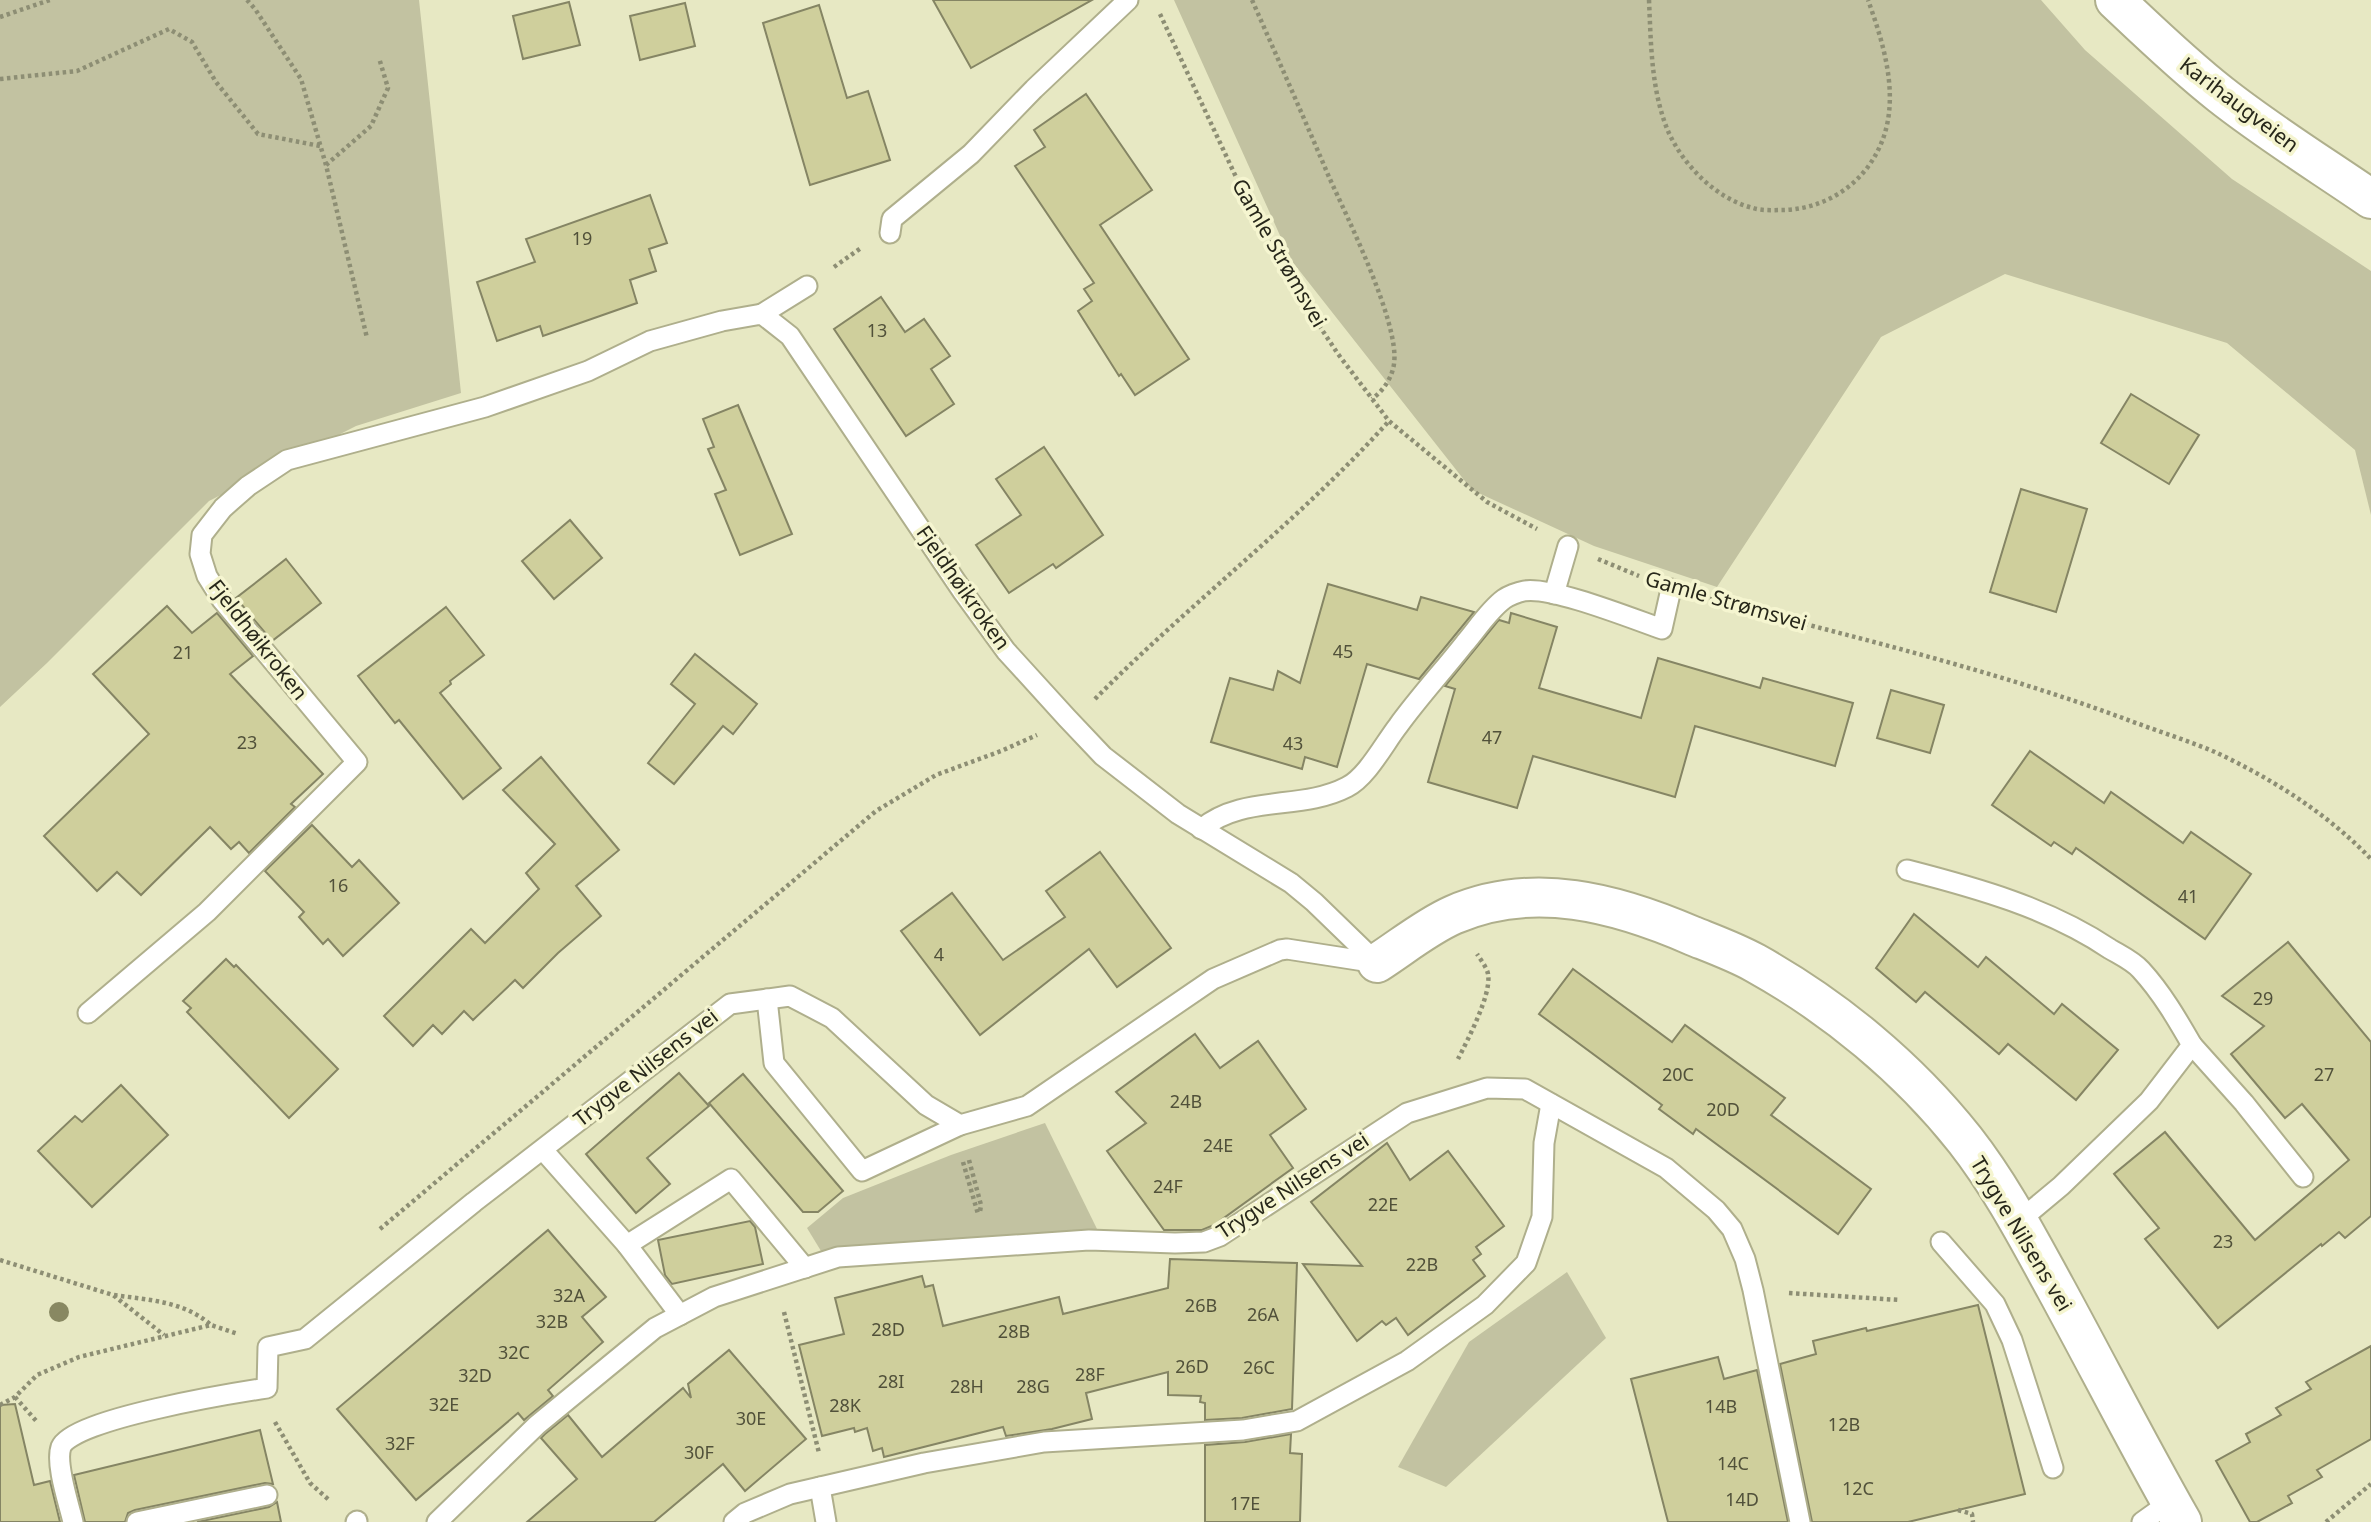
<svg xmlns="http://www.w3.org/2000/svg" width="2371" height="1522" font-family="'Noto Sans',sans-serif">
<rect width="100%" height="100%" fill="#e7e8c3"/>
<g fill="#c2c2a1">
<path d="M0,0H419L461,393L356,426L209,501L47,663L0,707Z"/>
<path d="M1174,0H2041L2085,50L2232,179L2371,271V515L2355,450L2227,343L2005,274L1881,337L1717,587L1594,546L1472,490L1291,260Z"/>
<path d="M1045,1123L1098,1231L821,1251L807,1228L843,1198L951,1155Z"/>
<path d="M1567,1272L1606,1338L1446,1487L1398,1467L1469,1342Z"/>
</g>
<g fill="#cfcf9c" stroke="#858564" stroke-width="2">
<path d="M933,0H1092L971,68Z"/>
<path d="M569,2L580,45L523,59L513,16Z"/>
<path d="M685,3L695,46L640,60L630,16Z"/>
<path d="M819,5L847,98L868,91L890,160L810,185L763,23Z"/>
<path d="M1086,94L1152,190L1100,225L1189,359L1135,395L1121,374L1119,376L1078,311L1092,301L1084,289L1094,283L1015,166L1045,147L1034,130Z"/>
<path d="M650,195L667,243L649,249L656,271L630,280L637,303L543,336L540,326L497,341L477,282L535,262L526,239Z"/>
<path d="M881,297L905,332L924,319L950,356L931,369L954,404L906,436L834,329Z"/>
<path d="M2131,394L2199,435L2169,484L2101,443Z"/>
<path d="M738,405L792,534L740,555L715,494L726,490L708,449L714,447L703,419Z"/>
<path d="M1044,447L1103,535L1056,568L1053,564L1009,593L976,545L1021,515L996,479Z"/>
<path d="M2021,489L2087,509L2056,612L1990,592Z"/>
<path d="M570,520L602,558L554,599L522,561Z"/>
<path d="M286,559L321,603L272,641L236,598Z"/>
<path d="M1328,584L1417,610L1421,597L1474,612L1419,679L1367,664L1337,767L1305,757L1302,769L1211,742L1230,678L1273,690L1278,671L1300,683Z"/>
<path d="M167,606L192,633L217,613L253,656L230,674L323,774L291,804L295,807L249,853L239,842L231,849L210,827L141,895L117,872L97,891L44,836L149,734L93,674Z"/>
<path d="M446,607L484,655L450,681L451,684L440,693L501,768L463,799L399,720L395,723L358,676Z"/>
<path d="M1511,613L1557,627L1539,688L1641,718L1658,658L1760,688L1763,678L1853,703L1835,766L1695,726L1675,797L1533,756L1517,808L1428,782L1455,689L1445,686L1497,622L1499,620L1509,623Z"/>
<path d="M695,654L757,704L733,734L723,726L674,784L648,763L695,704L671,684Z"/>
<path d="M1891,690L1944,705L1930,753L1877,738Z"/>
<path d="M2030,751L2104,803L2111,792L2183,843L2191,832L2251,874L2205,939L2076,848L2072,854L2054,842L2051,846L1992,805Z"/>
<path d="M541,757L619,850L576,886L601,916L558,953L523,988L515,980L473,1020L464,1011L442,1034L433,1025L413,1046L384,1016L471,929L485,943L539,889L526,873L555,844L503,790Z"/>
<path d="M312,825L352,867L359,860L399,903L343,956L328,939L323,944L299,917L304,912L265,871Z"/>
<path d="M1100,852L1171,948L1117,987L1089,949L980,1035L901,931L952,893L1003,960L1065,917L1046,891Z"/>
<path d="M1914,914L1978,967L1986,957L2054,1014L2062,1004L2118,1050L2076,1100L2008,1044L1999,1054L1925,992L1916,1002L1876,968Z"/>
<path d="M2288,942L2371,1042V1216L2345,1238L2339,1232L2322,1246L2321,1244L2218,1328L2145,1239L2159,1228L2114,1174L2165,1132L2255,1240L2349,1160L2302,1104L2285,1118L2231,1054L2264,1026L2222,996Z"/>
<path d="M226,959L234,967L236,965L338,1069L289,1118L187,1012L191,1008L183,1001Z"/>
<path d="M1573,969L1672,1042L1685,1025L1785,1098L1771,1115L1871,1189L1838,1234L1696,1129L1693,1134L1659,1109L1662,1105L1539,1014Z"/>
<path d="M1195,1034L1220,1068L1258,1041L1306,1109L1270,1135L1293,1168L1214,1225L1202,1230H1164L1107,1151L1146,1123L1116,1092Z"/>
<path d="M679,1073L709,1106L647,1158L670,1184L636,1213L586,1154Z"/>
<path d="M743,1074L843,1191L818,1212H803L709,1103Z"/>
<path d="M121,1085L168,1135L92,1207L38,1151L75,1116L82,1122Z"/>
<path d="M1387,1143L1410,1180L1448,1151L1504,1226L1476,1247L1481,1254L1473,1260L1485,1276L1408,1335L1396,1318L1386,1325L1382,1321L1357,1341L1303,1264L1362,1266L1311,1202Z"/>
<path d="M750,1221L755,1227L763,1264L672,1284L665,1275L658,1240Z"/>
<path d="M548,1230L606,1297L582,1317L603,1342L548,1390L553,1396L524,1420L518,1413L416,1500L337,1409Z"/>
<path d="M1170,1259L1297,1263L1292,1409L1242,1418L1205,1420V1403L1200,1402L1201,1396L1168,1395V1372L1086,1393L1092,1419L1052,1429L1006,1436L1003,1427L884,1457L882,1448L873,1451L867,1428L855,1432L854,1428L822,1436L799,1345L844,1334L835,1298L922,1276L925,1287L933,1285L943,1326L1059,1297L1063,1314L1168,1288Z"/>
<path d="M1978,1305L2025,1494L1908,1522H1812L1780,1364L1816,1354L1813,1341L1866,1328L1867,1331Z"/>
<path d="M2371,1346V1439L2317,1470L2322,1477L2288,1496L2292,1503L2257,1522H2250L2216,1461L2250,1442L2246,1434L2281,1415L2276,1408L2311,1389L2306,1382Z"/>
<path d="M729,1350L806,1439L745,1491L723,1464L654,1522H527L577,1479L541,1438L545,1434L568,1415L602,1457L683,1388L691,1398L688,1384Z"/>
<path d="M1718,1357L1724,1379L1757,1370L1788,1522H1668L1631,1379Z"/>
<path d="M15,1404L34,1485L50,1481L60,1522H0V1405Z"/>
<path d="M260,1430L273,1484L265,1483L135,1510L128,1513L125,1522H85L74,1475Z"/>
<path d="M1291,1434L1290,1453L1302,1454L1300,1522H1205V1445L1245,1442Z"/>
<path d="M277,1502L281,1522H197L269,1507Z"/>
</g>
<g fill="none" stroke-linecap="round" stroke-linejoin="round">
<g stroke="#afaf8c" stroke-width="23">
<g id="service">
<path d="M890,233L892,219L971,154L1034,89L1128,0"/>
<path d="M762,314L807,286"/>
<path d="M1554,594L1568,546"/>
<path d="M1201,829C1243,794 1301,811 1347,787C1367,777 1384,744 1398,726C1419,697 1443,671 1465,643C1477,629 1489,610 1504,599C1508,596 1518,592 1524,591C1551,586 1633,619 1662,629L1671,589"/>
<path d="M1907,870C1977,888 2049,908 2110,949C2120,955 2133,961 2141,970C2162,993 2177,1019 2192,1045L2149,1101L2061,1186L2019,1221"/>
<path d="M767,999L774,1063L862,1171L960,1125"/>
<path d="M88,1013L207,912L357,762L222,600L207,576L200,554L202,535L223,508L248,486L287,460L485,407L588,371L650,341L722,321L762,314L790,336L963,592L1006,651L1067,718L1103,756L1178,814L1291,883L1314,902L1377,963"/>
<path d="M2192,1045L2244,1103L2303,1177"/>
<path d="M543,1150L627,1245L680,1315"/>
<path d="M1941,1242L1995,1304L2012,1340L2053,1468"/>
<path d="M627,1245L731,1179L805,1268"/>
<path d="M820,1487L826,1522"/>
<path d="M73,1522C69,1504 55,1464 61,1447C72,1419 234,1393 267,1388L268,1347L305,1339L474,1202L730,1004L790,996L832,1018L926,1105L960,1125L1027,1106L1213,979L1280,950L1287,949L1377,963"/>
<path d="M137,1522L267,1495"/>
<path d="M356,1522L357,1521"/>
<path d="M437,1522L537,1425L655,1328L714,1297L838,1257L1089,1240L1175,1243L1204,1242L1220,1236L1407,1113L1487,1088L1525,1089L1666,1168L1716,1210L1732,1229L1745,1259L1753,1290L1800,1522"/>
<path d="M734,1522L745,1513L790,1494L924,1463L1044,1442L1243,1430L1297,1421L1407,1361L1485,1305L1526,1263L1542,1217L1544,1143L1551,1104"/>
<path d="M2142,1522L2170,1502"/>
</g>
</g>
<g stroke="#afaf8c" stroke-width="42">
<path id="minor" d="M1377,963C1402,947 1426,927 1453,915C1533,880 1617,903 1693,936C1713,944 1735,952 1755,963C1834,1007 1908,1068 1965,1140C2001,1186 2028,1238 2056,1289C2098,1366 2138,1445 2182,1522"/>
</g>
<g stroke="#afaf8c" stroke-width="42">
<path id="secondary" d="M2115,0C2149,32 2183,65 2220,94C2268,132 2320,164 2371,199"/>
</g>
<g stroke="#8d8e74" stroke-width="4.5" stroke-dasharray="3.5 3.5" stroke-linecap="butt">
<path d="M247,0L255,9L301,79L326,165L367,338"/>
<path d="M1252,0C1278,59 1304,118 1329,177C1347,217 1400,324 1394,364C1392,378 1383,391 1372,399"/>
<path d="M1649,0C1651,44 1651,90 1668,131C1683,165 1716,199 1753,208C1762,211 1774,210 1784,210C1835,208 1876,174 1887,125C1896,84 1882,39 1868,0"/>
<path d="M1160,14L1250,207L1299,295L1338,354L1389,421L1487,502L1537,529"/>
<path d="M0,17L50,0"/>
<path d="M0,79L77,71L169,29L192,42L216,82L258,134L320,146"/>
<path d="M326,165L371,126L388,88L379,58"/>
<path d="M834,267L861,248"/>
<path d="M1598,559L1639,576"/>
<path d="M1703,597C1843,635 1984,667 2120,717C2151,729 2184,739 2215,752C2271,778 2328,814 2371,859"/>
<path d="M1095,699C1190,603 1299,521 1389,421"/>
<path d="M1458,1059C1467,1041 1492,994 1488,974C1487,968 1481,960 1477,954"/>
<path d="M969,1160L981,1205L980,1212"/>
<path d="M963,1162L978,1214"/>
<path d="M380,1229L876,811L936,775L1001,751L1037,735"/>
<path d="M0,1260L113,1295L164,1335"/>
<path d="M1789,1293L1900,1300"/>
<path d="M114,1295C148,1300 184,1301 211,1325"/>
<path d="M784,1312L819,1453"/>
<path d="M15,1397L38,1423"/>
<path d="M0,1405L15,1397L37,1375L79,1357L211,1325L238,1334"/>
<path d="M275,1422L310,1483L329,1500"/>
<path d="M1958,1510L1972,1514L1973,1522"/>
<path d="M2326,1522L2371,1484"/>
</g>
<use href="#service" stroke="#fff" stroke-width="19"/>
<use href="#minor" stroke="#fff" stroke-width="38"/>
<use href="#secondary" stroke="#fff" stroke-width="38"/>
</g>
<circle fill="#888862" cx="59" cy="1312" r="10"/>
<g text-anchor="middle" stroke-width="7" stroke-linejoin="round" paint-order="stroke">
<g font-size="18" fill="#51513a">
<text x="582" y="245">19</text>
<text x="877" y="337">13</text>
<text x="1343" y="658">45</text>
<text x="183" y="659">21</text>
<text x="1492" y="744">47</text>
<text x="247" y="749">23</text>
<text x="1293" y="750">43</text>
<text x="338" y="892">16</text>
<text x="2188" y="903">41</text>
<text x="939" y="961">4</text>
<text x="2263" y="1005">29</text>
<text x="1678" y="1081">20C</text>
<text x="2324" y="1081">27</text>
<text x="1186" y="1108">24B</text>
<text x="1723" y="1116">20D</text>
<text x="1218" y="1152">24E</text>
<text x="1168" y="1193">24F</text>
<text x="1383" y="1211">22E</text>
<text x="2223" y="1248">23</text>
<text x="1422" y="1271">22B</text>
<text x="569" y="1302">32A</text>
<text x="1201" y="1312">26B</text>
<text x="1263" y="1321">26A</text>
<text x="552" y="1328">32B</text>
<text x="888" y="1336">28D</text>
<text x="1014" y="1338">28B</text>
<text x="514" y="1359">32C</text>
<text x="1192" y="1373">26D</text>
<text x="1259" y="1374">26C</text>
<text x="1090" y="1381">28F</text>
<text x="475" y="1382">32D</text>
<text x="891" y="1388">28I</text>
<text x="967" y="1393">28H</text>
<text x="1033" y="1393">28G</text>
<text x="444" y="1411">32E</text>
<text x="845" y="1412">28K</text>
<text x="1721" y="1413">14B</text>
<text x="751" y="1425">30E</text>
<text x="1844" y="1431">12B</text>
<text x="400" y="1450">32F</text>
<text x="699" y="1459">30F</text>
<text x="1733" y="1470">14C</text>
<text x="1858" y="1495">12C</text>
<text x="1742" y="1506">14D</text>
<text x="1245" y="1510">17E</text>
</g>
<g font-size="21" fill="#27271a" stroke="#f5f5d0">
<text transform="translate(2239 105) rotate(37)" y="7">Karihaugveien</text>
<text transform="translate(1279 253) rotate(60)" y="7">Gamle Strømsvei</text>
<text transform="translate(963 588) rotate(55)" y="7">Fjeldhøikroken</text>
<text transform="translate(1726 601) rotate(16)" y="7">Gamle Strømsvei</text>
<text transform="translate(258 640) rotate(52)" y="7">Fjeldhøikroken</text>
<text transform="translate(646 1068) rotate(-38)" y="7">Trygve Nilsens vei</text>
<text transform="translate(1293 1186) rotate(-33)" y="7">Trygve Nilsens vei</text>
<text transform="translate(2021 1234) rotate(59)" y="7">Trygve Nilsens vei</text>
</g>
</g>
</svg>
